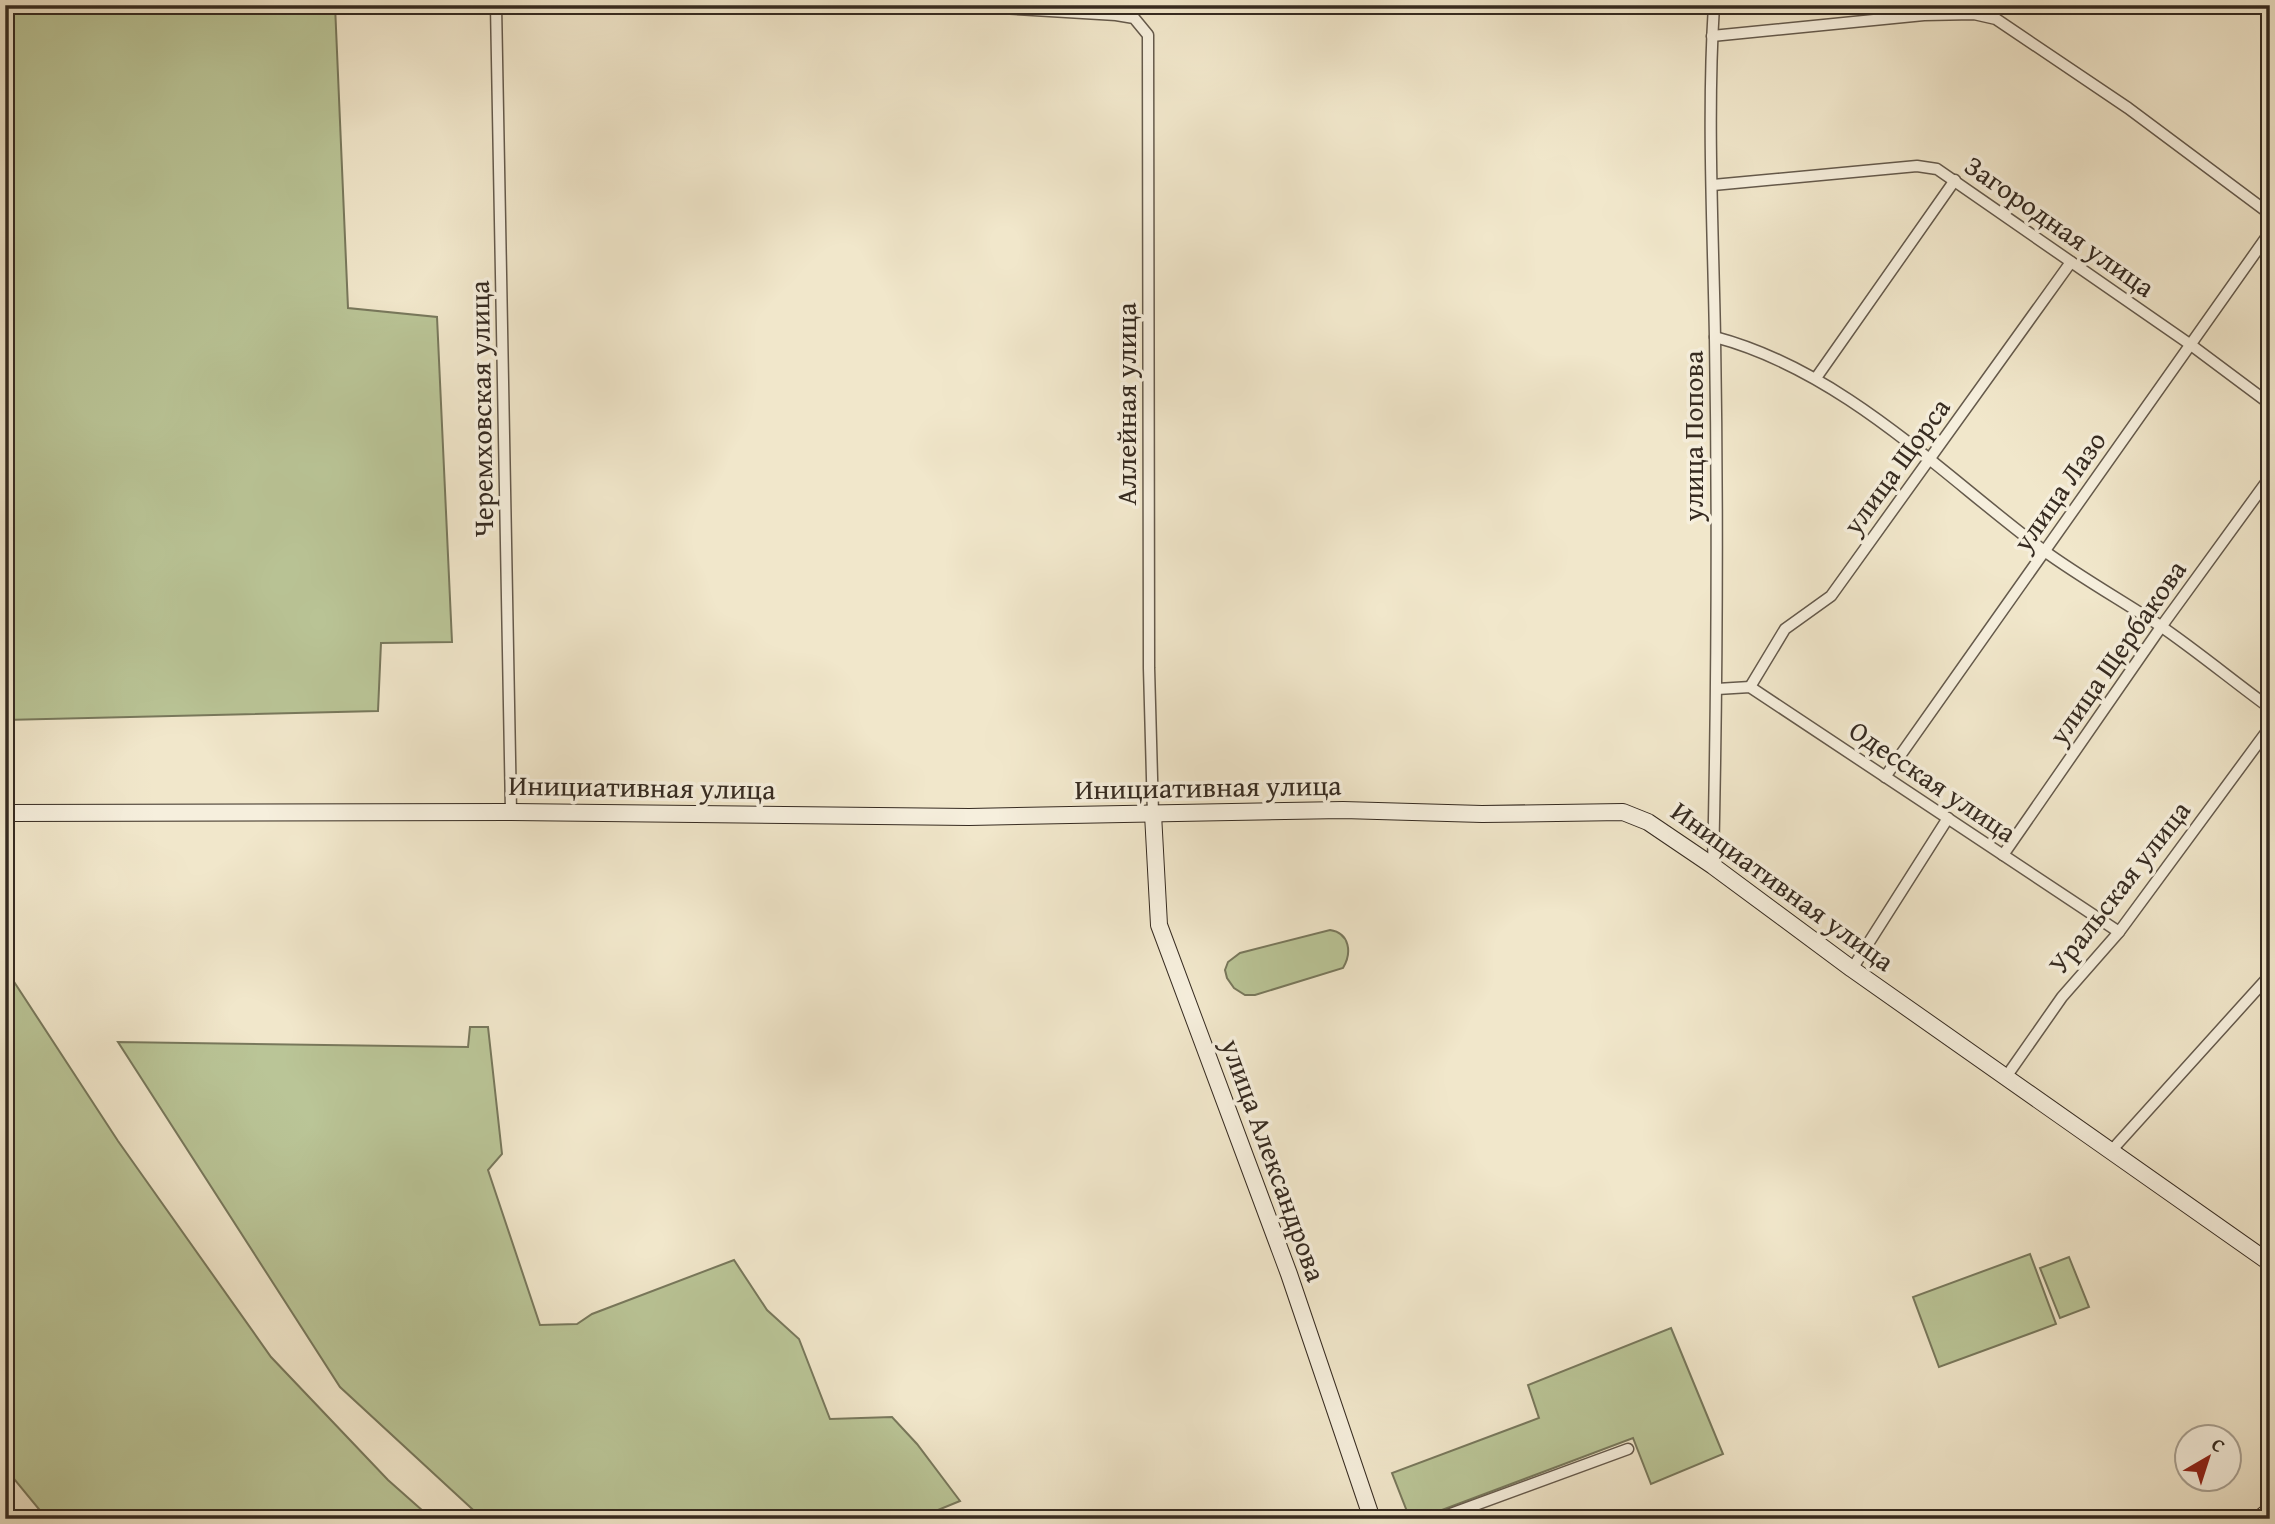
<svg xmlns="http://www.w3.org/2000/svg" width="2275" height="1524" font-family="'Gentium Book Plus',serif">
<rect width="100%" height="100%" fill="#f1e7cb"/>
<filter id="stains"><feTurbulence type="fractalNoise" baseFrequency=".00286" numOctaves="4"/><feColorMatrix values="0 0 0 0 .2 0 0 0 0 .09 0 0 0 0 .02 0 0 0 .5 -.17"/></filter>
<radialGradient id="worn" r=".72"><stop offset=".6" stop-color="#630" stop-opacity="0"/><stop offset="1" stop-color="#630" stop-opacity=".3"/></radialGradient>
<g fill="#bac597" stroke="#78785c" stroke-width="2">
<path d="M5,5H335L348,308L437,317L452,642L381,643L378,711L5,720Z"/>
<path d="M1330,930C1350,933 1352,953 1343,968L1255,995H1245L1234,988L1227,978L1225,970L1228,962L1240,953Z"/>
<path d="M5,968L118,1141L271,1357L388,1480L432,1519H47L5,1468Z"/>
<path d="M470,1027H488L502,1154L488,1170L540,1325L577,1324L592,1314L734,1260L767,1310L799,1339L830,1419L892,1417L917,1444L960,1501L916,1519H773L769,1511L749,1519H483L340,1387L118,1042L468,1047Z"/>
<path d="M2030,1254L2056,1324L1939,1367L1913,1297Z"/>
<path d="M2069,1257L2089,1307L2060,1318L2040,1268Z"/>
<path d="M1671,1328L1723,1454L1651,1484L1633,1438L1418,1519H1410L1392,1473L1539,1418L1528,1385Z"/>
</g>
<g fill="none" stroke-linecap="round" stroke-linejoin="round">
<g stroke="#655a4c" stroke-width="13">
<g id="street">
<path d="M496,5L511,812"/>
<path d="M951,5L1116,15L1134,18L1148,35L1149,668L1153,814"/>
<path d="M1712,36L1924,15L1974,14L1996,19L2128,108L2270,214"/>
<path d="M1713,185L1917,166L1937,169L2191,345L2270,404"/>
<path d="M1715,337C1843,371 1940,473 2043,550C2080,577 2121,600 2159,625C2197,651 2233,681 2270,708"/>
<path d="M1816,378L1955,180"/>
<path d="M1750,687L1785,629L1831,596L2071,262"/>
<path d="M1717,689L1750,687L2119,932"/>
<path d="M1885,777L2270,232"/>
<path d="M2003,855L2161,627L2270,477"/>
<path d="M1713,866C1717,690 1718,514 1715,338C1713,227 1707,116 1714,5"/>
<path d="M1852,969L1948,818"/>
<path d="M2006,1077L2062,997L2119,932L2270,727"/>
<path d="M2111,1151L2270,975"/>
<path d="M1437,1519L1628,1449"/>
</g>
</g>
<g stroke="#362b21" stroke-width="18">
<g id="secondary">
<path d="M5,813L511,812L969,817L1343,810L1482,814L1623,812L1648,822L1713,866L1852,969L2270,1263"/>
<path d="M1153,814L1159,925L1289,1274L1372,1519"/>
<path d="M2259,1519L2270,1510"/>
</g>
</g>
<use href="#street" stroke="#f6efdd" stroke-width="10"/>
<use href="#secondary" stroke="#f6efdd" stroke-width="16"/>
</g>
<g text-anchor="middle" stroke-width="7" stroke-linejoin="round" paint-order="stroke">
<g font-size="28" fill="#362b21" stroke="#f6efdd">
<text transform="translate(2060 226) rotate(35)" y="10">Загородная улица</text>
<text transform="translate(1126 404) rotate(-90)" y="10">Аллейная улица</text>
<text transform="translate(481 409) rotate(-91)" y="10">Черемховская улица</text>
<text transform="translate(1693 436) rotate(-90)" y="10">улица Попова</text>
<text transform="translate(1896 466) rotate(-54)" y="10">улица Щорса</text>
<text transform="translate(2059 491) rotate(-55)" y="10">улица Лазо</text>
<text transform="translate(2117 652) rotate(-55)" y="10">улица Щербакова</text>
<text transform="translate(1933 781) rotate(34)" y="10">Одесская улица</text>
<text transform="translate(642 787) rotate(1)" y="10">Инициативная улица</text>
<text transform="translate(1208 787) rotate(-1)" y="10">Инициативная улица</text>
<text transform="translate(1783 886) rotate(36)" y="10">Инициативная улица</text>
<text transform="translate(2119 887) rotate(-52)" y="10">Уральская улица</text>
<text transform="translate(1274 1160) rotate(70)" y="10">улица Александрова</text>
</g>
</g>
<rect width="2275" height="1524" fill="none" stroke="#f1e7cb" stroke-width="28"/>
<rect x="7" y="7" width="2261" height="1510" fill="none" stroke="#362b21" stroke-width="3.5"/>
<rect x="14" y="14" width="2247" height="1496" fill="none" stroke="#362b21" stroke-width="2"/>
<g transform="translate(2208 1458) rotate(39)"><circle r="33" fill="#f6efdd" stroke="#a9a192" stroke-width="2"/>
<path d="M0-5L12 26L0 18L-12 26Z" fill="#8f2418"/>
<text y="-10" font-size="19" font-weight="bold" text-anchor="middle" fill="#362b21">С</text>
</g>
<rect width="100%" height="100%" filter="url(#stains)"/>
<rect width="100%" height="100%" fill="url(#worn)"/>
</svg>
